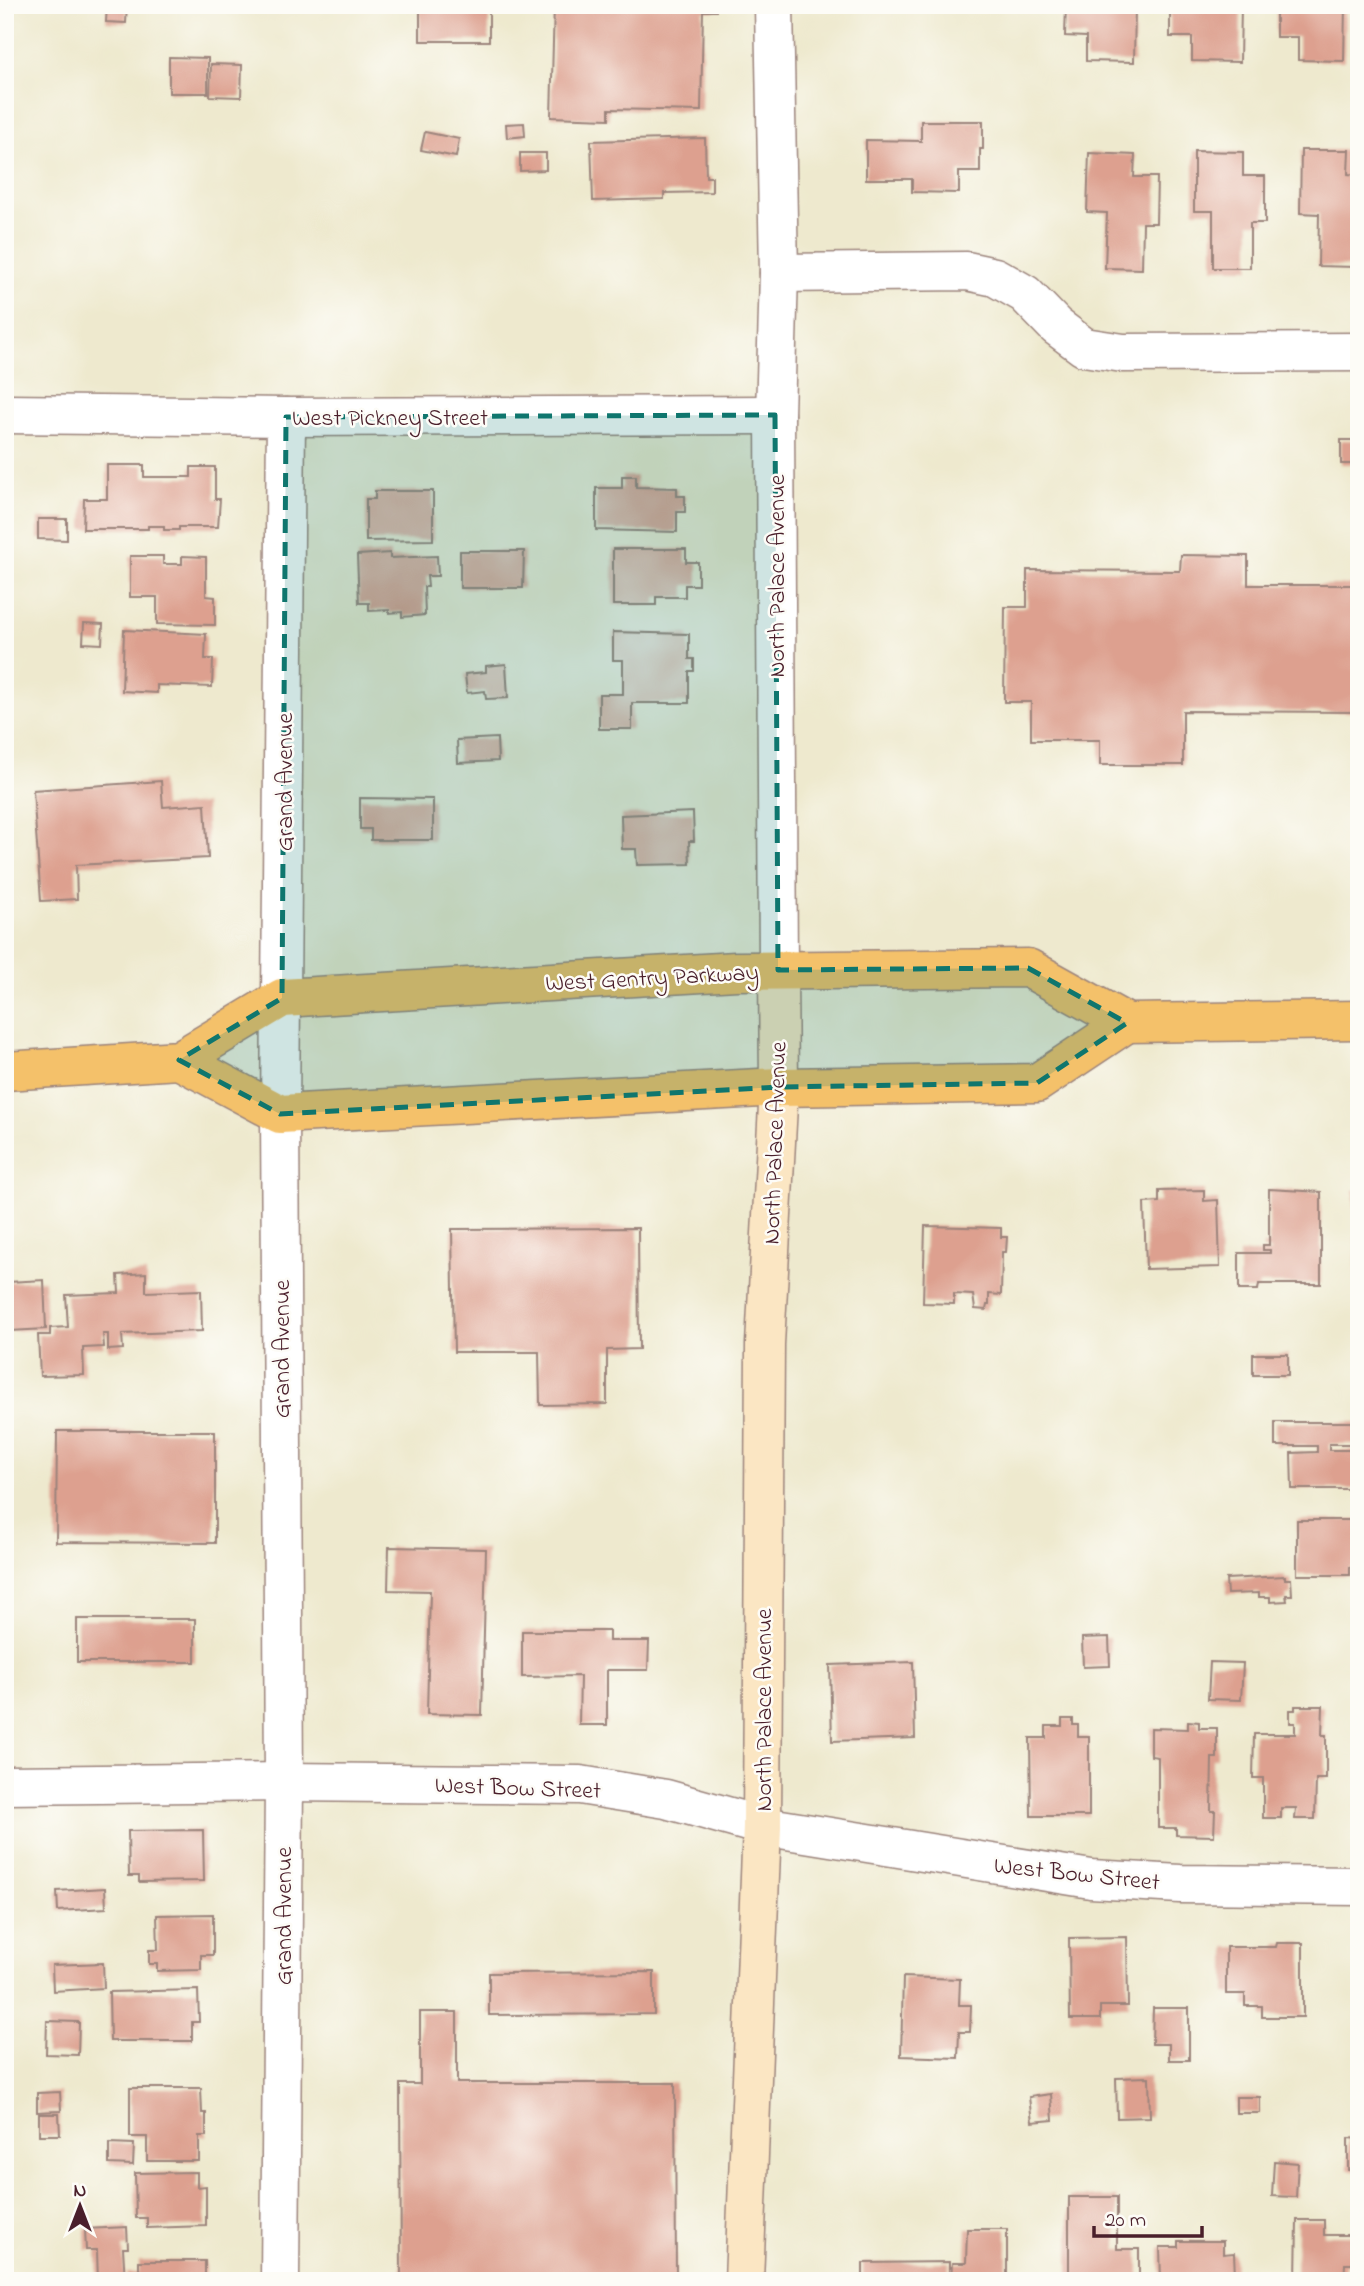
<svg xmlns="http://www.w3.org/2000/svg" width="1364" height="2286" font-family="'Indie Flower',sans-serif">
<rect width="100%" height="100%" fill="#fdfcf7"/>
<filter id="ink" filterUnits="userSpaceOnUse"><feTurbulence type="fractalNoise" baseFrequency=".0143" numOctaves="2"/><feDisplacementMap in="SourceGraphic" scale="14" xChannelSelector="R" yChannelSelector="G"/><feConvolveMatrix kernelMatrix="1 2 1 2 8 2 1 2 1" color-interpolation-filters="sRGB"/></filter>
<filter id="wash" filterUnits="userSpaceOnUse"><feTurbulence type="fractalNoise" baseFrequency=".00686" numOctaves="4" result="noise"/><feDisplacementMap in="SourceGraphic" scale="28" xChannelSelector="R" yChannelSelector="G"/><feGaussianBlur stdDeviation="1.57" result="paint"/><feColorMatrix in="noise" values="0 0 0 0 0 0 0 0 0 0 0 0 0 0 0 0 0 1.4 0 .05"/><feComposite in="paint" operator="in"/></filter>
<g filter="url(#wash)">
<rect width="100%" height="100%" fill="#eee9ce"/>
<g id="blocks">
<g fill="#dda08f">
<path d="M107,5H127L126,23L106,22Z"/>
<rect x="420" y="5" width="69" height="36"/>
<path d="M554,5H716V11H703L701,111L609,109V119L551,117Z"/>
<path d="M1066,5H1135L1134,62L1086,61V37L1065,36Z"/>
<path d="M1170,5H1241L1240,62L1192,61V37H1170Z"/>
<path d="M1276,5H1345L1344,61L1298,60V37H1276Z"/>
<path d="M169,57L208,58V93H169Z"/>
<path d="M211,64L242,65L241,97L210,96Z"/>
<path d="M921,121H983V149H980V172H959V193L912,192V179H866V140L921,141Z"/>
<path d="M524,123L525,136L507,138L506,124Z"/>
<path d="M425,132L459,139L456,157L421,150Z"/>
<path d="M705,138L706,177H712V192L664,193V199L593,201L591,141Z"/>
<path d="M1301,150H1349L1348,174L1359,175V223H1356L1355,267L1318,266L1319,214L1300,213Z"/>
<path d="M1194,151L1243,152V176H1265V223H1250V268H1213V211H1194Z"/>
<path d="M520,153H546V170L520,171Z"/>
<path d="M1089,153L1135,155L1134,177H1157L1156,223H1143L1142,269L1105,268L1107,213L1087,212Z"/>
<rect x="1341" y="440" width="18" height="24"/>
<path d="M107,465H144V477H191V467H215V499H220L218,527H179V530H164V526H148V529H83L84,499H107Z"/>
<path d="M622,476H636V487L677,488V496H685V512H677V532L596,530V488H622Z"/>
<path d="M375,491H433V540L366,541V499H375Z"/>
<path d="M38,519H67V540L38,539Z"/>
<path d="M613,549H686V562H698V585H685V597H656V605H613Z"/>
<path d="M460,551H524L523,588H460Z"/>
<path d="M390,553V558L437,556L438,576H427L428,587H424L425,615L402,617V612L389,613V610L369,611V603H359L357,555Z"/>
<path d="M1181,555L1248,556V585H1359V712L1183,711V765H1100V740H1031V702H1004L1005,607H1027V570L1180,571Z"/>
<path d="M130,556H163V564H182V556L206,557V596L215,597V625L157,624V597H130Z"/>
<path d="M84,623L103,624L102,644L83,643Z"/>
<path d="M124,630L206,634L205,659H213L212,687L157,685V693L122,691Z"/>
<path d="M613,632L689,634V659H694V671H689V703H632V729H599V694H623V660H613Z"/>
<path d="M506,664L508,698L486,699L485,691L467,693L465,674L486,672V666Z"/>
<path d="M497,738L498,761L458,763L457,740Z"/>
<path d="M161,781L163,807L205,804L208,858L76,865L77,899L41,901L33,790Z"/>
<path d="M360,798L433,799V840H371V829H360Z"/>
<path d="M693,812L694,841H689L690,864L637,865L636,849H622L621,815Z"/>
<path d="M1269,1189L1321,1192V1284H1259L1258,1290H1239V1253H1270V1250H1263V1245H1269Z"/>
<path d="M1204,1190V1201L1218,1200L1220,1267L1146,1269L1144,1203L1159,1202V1191Z"/>
<path d="M1354,1190H1359V1300H1356Z"/>
<path d="M925,1226L1001,1228V1237H1007L1006,1252H1002L1001,1295L989,1294V1305H987L986,1310L975,1309L973,1295L954,1294V1304L923,1303Z"/>
<path d="M638,1228L639,1349L607,1350V1404L540,1405L539,1352H454L452,1229Z"/>
<path d="M146,1273V1292L201,1290L202,1331L122,1334L123,1349L108,1350V1334H103L104,1347L83,1348L84,1375L40,1376L38,1335H50V1328L68,1327L66,1295L119,1293L118,1275Z"/>
<path d="M44,1280L46,1329L10,1331L8,1282Z"/>
<rect x="1253" y="1354" width="35" height="21"/>
<path d="M1275,1422H1359V1444H1329V1450H1359V1489H1292L1291,1453L1317,1452V1446H1275Z"/>
<path d="M57,1431H215V1543L56,1542Z"/>
<path d="M1297,1520H1359V1567H1350V1575H1297Z"/>
<path d="M389,1547L486,1549L482,1715L427,1714L430,1591L388,1590Z"/>
<path d="M1285,1576V1579H1291L1292,1595H1286L1287,1601L1270,1602V1597H1259V1593L1227,1594L1226,1579Z"/>
<rect x="77" y="1619" width="118" height="43"/>
<path d="M522,1631H609V1641H649L648,1670H607V1725H579L580,1676L522,1677Z"/>
<path d="M1109,1637L1110,1666L1083,1667L1082,1638Z"/>
<path d="M913,1662L915,1738L832,1741L830,1665Z"/>
<path d="M1210,1662L1243,1663L1241,1700L1208,1699Z"/>
<path d="M1295,1706H1323L1322,1735H1326V1779H1316L1315,1819H1295L1296,1808H1281V1818H1263V1778H1253L1254,1734H1295V1723H1290V1710H1295Z"/>
<path d="M1062,1719H1073V1725H1078V1737H1089V1816H1031L1030,1738H1046V1726H1062Z"/>
<path d="M1188,1721L1199,1722V1728H1217V1758H1212L1211,1811H1215L1214,1836L1176,1835V1828H1158V1757L1151,1756V1728L1188,1729Z"/>
<path d="M203,1830L204,1881L139,1882V1876H129L128,1831Z"/>
<path d="M105,1888L106,1908L58,1911L57,1891Z"/>
<path d="M213,1914V1955H201V1970L157,1971V1964H149V1950H158L157,1915Z"/>
<path d="M1127,1937L1128,2006H1100V2019H1070L1069,1938Z"/>
<path d="M1277,1943H1303V2017H1262V2006H1245V1994H1226V1947H1276Z"/>
<path d="M103,1963L104,1988L53,1991L52,1965Z"/>
<path d="M654,1972V2014L489,2015V1973Z"/>
<path d="M903,1977L960,1979L959,2005H971L970,2032H959L958,2058L901,2056Z"/>
<path d="M198,1990L199,2022H192V2041H110L109,1992Z"/>
<path d="M1153,2008H1189V2060H1169V2044H1152Z"/>
<path d="M420,2012H457V2083H675L676,2281H401L400,2084H420Z"/>
<path d="M47,2021L79,2022L78,2055L46,2054Z"/>
<path d="M1149,2077L1150,2117L1117,2118L1116,2078Z"/>
<path d="M130,2088H201L202,2113H206V2136H199V2161H147V2137H130Z"/>
<path d="M60,2092L61,2111L37,2112V2093Z"/>
<path d="M1051,2094L1053,2120L1032,2122L1029,2097Z"/>
<rect x="1236" y="2097" width="24" height="16"/>
<path d="M39,2114H59L60,2135H39Z"/>
<path d="M1348,2138L1359,2139V2170H1348Z"/>
<path d="M109,2143L134,2144L133,2165L109,2164Z"/>
<path d="M1274,2161L1298,2163L1296,2197L1272,2196Z"/>
<path d="M197,2172V2187L206,2186V2226L147,2228V2218H136L135,2173Z"/>
<path d="M1069,2197H1117V2249H1139V2281H1069Z"/>
<path d="M1297,2220H1324V2235H1355L1354,2264H1345L1344,2281H1296Z"/>
<path d="M127,2227L128,2248H123L125,2281H98L97,2250H86L85,2229Z"/>
<path d="M967,2229H1007V2281H951L952,2263H966Z"/>
<path d="M1178,2241H1223V2254L1234,2253L1235,2275H1222V2281H1161L1160,2247H1178Z"/>
<path d="M139,2261H205V2281H127V2273H139Z"/>
<path d="M949,2262V2281H863V2263Z"/>
</g>
</g>
</g>
<g filter="url(#ink)">
<use href="#blocks" fill-opacity="0" stroke="#9c847c" stroke-width="2"/>
<g fill="none" stroke-linecap="round" stroke-linejoin="round">
<g stroke="#9c847c" stroke-width="41">
<g id="minor">
<path d="M779,273L967,271L995,277L1025,294L1056,326L1084,347L1123,353L1359,352"/>
<path d="M5,414L286,417L775,415"/>
<path d="M5,1785L284,1782L580,1785L666,1799L762,1826L1091,1879L1180,1884L1359,1886"/>
<path d="M280,2281L284,1782L280,1114L286,417"/>
</g>
</g>
<g stroke="#9c847c" stroke-width="41">
<path id="tertiary" d="M774,5L779,273L775,415L778,970"/>
</g>
<g stroke="#9c847c" stroke-width="41">
<path id="secondary" d="M744,2281L762,1826L765,1344L779,1087L778,970"/>
</g>
<g stroke="#9c847c" stroke-width="41">
<g id="primary">
<path d="M179,1060L280,1114L779,1087L1037,1083L1127,1023"/>
<path d="M5,1071L179,1060L282,998L736,971L1028,968L1127,1023L1359,1020"/>
</g>
</g>
<use href="#minor" stroke="#fff" stroke-width="38"/>
<use href="#tertiary" stroke="#fff" stroke-width="38"/>
<use href="#secondary" stroke="#fbe6c3" stroke-width="38"/>
<use href="#primary" stroke="#f4c16a" stroke-width="38"/>
</g>
</g>
<path fill="#0f766e" fill-opacity="0.2" stroke="#0f766e" stroke-width="5" stroke-dasharray="14 9" stroke-linejoin="round" d="M775,415L778,970L1028,968L1127,1023L1037,1083L779,1087L280,1114L179,1060L282,998L286,417Z"/>
<g text-anchor="middle" stroke-width="5" stroke-linejoin="round" paint-order="stroke">
<g font-size="24" fill="#4a1f2b" stroke="#fdfcf7">
<text x="390" y="425">West Pickney Street</text>
<text transform="translate(776 576) rotate(-90)" y="8">North Palace Avenue</text>
<text transform="translate(284 782) rotate(-90)" y="8">Grand Avenue</text>
<text transform="translate(652 977) rotate(-3)" y="8">West Gentry Parkway</text>
<text transform="translate(774 1143) rotate(-88)" y="8">North Palace Avenue</text>
<text transform="translate(281 1349) rotate(-90)" y="8">Grand Avenue</text>
<text transform="translate(763 1710) rotate(-90)" y="8">North Palace Avenue</text>
<text transform="translate(518 1787) rotate(2)" y="8">West Bow Street</text>
<text transform="translate(1077 1873) rotate(6)" y="8">West Bow Street</text>
<text transform="translate(283 1916) rotate(-90)" y="8">Grand Avenue</text>
</g>
</g>
<rect width="1364" height="2286" fill="none" stroke="#fdfcf7" stroke-width="28"/>
<g transform="translate(80 2206)" stroke="#fdfcf7" stroke-width="5" paint-order="stroke">
<path d="M0-5L12 26L0 18L-12 26Z" fill="#4a1f2b"/>
<text y="-10" font-size="19" font-weight="bold" text-anchor="middle" fill="#4a1f2b">N</text>
</g>
<path d="M1094 2226v10h108v-10" fill="none" stroke="#4a1f2b" stroke-width="3.5"/>
<text x="1105" y="2226" font-size="21" fill="#4a1f2b" stroke="#fdfcf7" stroke-width="5" paint-order="stroke">20 m</text>
</svg>
